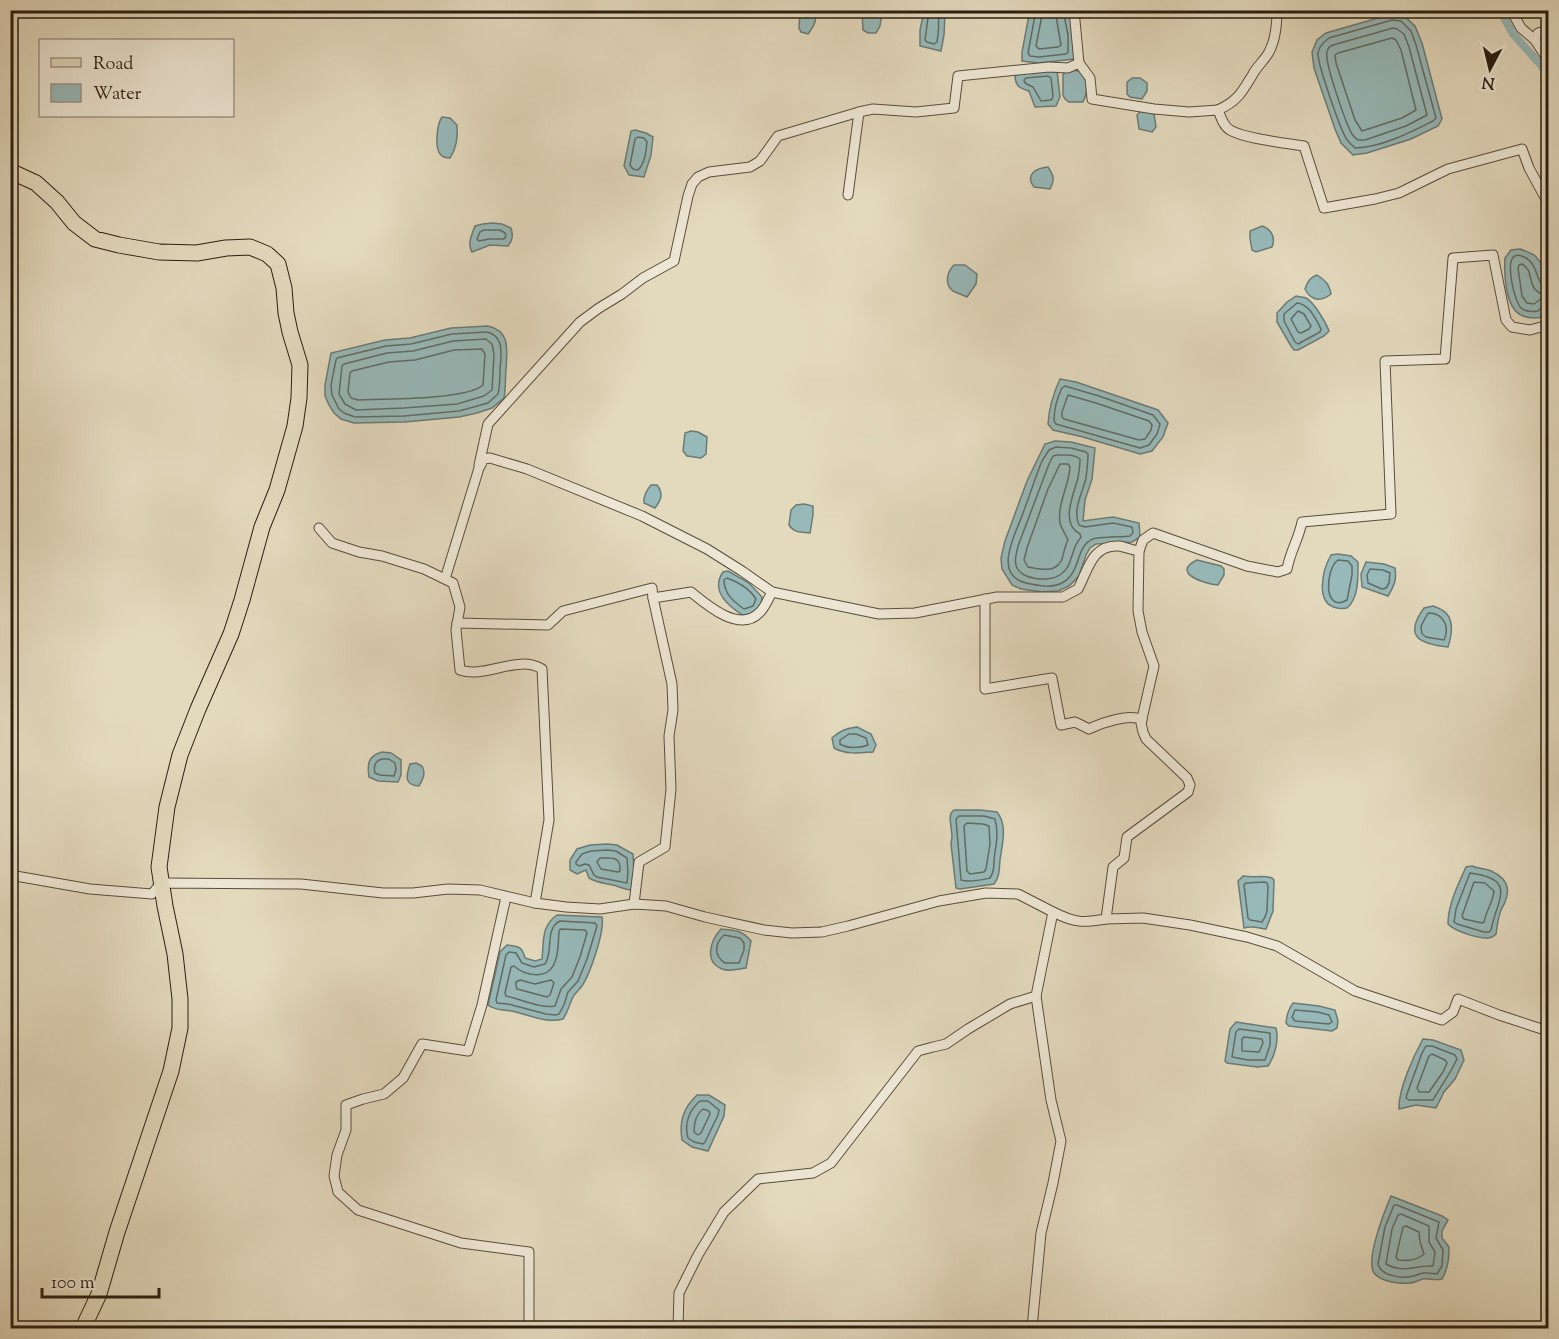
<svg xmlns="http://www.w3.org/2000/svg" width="1559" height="1339" font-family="'Sorts Mill Goudy',serif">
<rect width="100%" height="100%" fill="#e3d9bd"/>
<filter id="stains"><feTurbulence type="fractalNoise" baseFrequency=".00333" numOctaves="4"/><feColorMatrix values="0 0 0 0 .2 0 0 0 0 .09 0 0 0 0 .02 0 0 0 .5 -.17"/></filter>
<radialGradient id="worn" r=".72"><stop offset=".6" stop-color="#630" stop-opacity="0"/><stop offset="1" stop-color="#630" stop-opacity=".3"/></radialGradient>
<g fill="#97b9b9" stroke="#6c7b76" stroke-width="1.5">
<path d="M800,11H815C817,21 814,26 808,34L801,32L799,28Z"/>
<path d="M862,11H882L880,26L876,33H868L863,30Z"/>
<path d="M924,11H937L945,14L944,35L941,51L920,46V30Z"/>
<path d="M1031,11H1069C1072,26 1077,42 1074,59L1039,63L1022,61V52L1029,15Z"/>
<path d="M1392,14L1403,15L1415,26L1422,43L1442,119L1438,126L1411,139L1367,153L1353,155L1341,143L1335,129L1314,68L1312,52L1317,40L1326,33Z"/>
<path d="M1057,70L1060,97L1056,106L1035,107L1029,91C1020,88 1016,87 1015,77L1018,72Z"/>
<path d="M1073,70L1082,72C1088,82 1088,92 1083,102H1069L1065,99L1063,95V74L1067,71Z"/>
<path d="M1132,78H1140L1147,83V91L1142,99L1130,97L1127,94V82Z"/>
<path d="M1145,111L1154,114L1156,127L1152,132L1139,129L1137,115L1140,112Z"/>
<path d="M442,117L450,118L457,125C458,136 456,149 450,158C447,158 444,158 441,155C434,149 437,124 442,117Z"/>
<path d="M635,130L646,133L653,137L651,155L644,177L629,175L624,166L631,131Z"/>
<path d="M1048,167C1054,176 1055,179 1050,189L1034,187C1024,174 1037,168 1048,167Z"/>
<path d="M492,223L502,224L511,228C513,235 513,240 508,246L490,245L472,252C467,244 472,234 475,226L483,224Z"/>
<path d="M1262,226C1271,229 1276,237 1272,247L1256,252L1252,250L1250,238V231Z"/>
<path d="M1520,249C1525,251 1531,253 1534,255C1549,267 1549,301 1544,317C1536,318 1528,319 1521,315C1505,307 1504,274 1505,258L1511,250Z"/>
<path d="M954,265H965L977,274L976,284L967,297C963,295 957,293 953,291C944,284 947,272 954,265Z"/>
<path d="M1317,275C1326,281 1329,284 1331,294C1321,302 1311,301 1305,289C1307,282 1310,277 1317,275Z"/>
<path d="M1296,296C1298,297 1304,297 1306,298C1314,302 1326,323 1329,331L1324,336L1298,350H1294L1291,346L1277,322V313L1287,302Z"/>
<path d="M488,326C511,331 507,351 506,369C505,379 506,388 504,398L492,408L477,413L459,417L404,422L354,423L341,419L334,413L329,405L325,396V385L331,353L385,340L410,338L451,328Z"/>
<path d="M1060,379L1076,382L1158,410L1168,423L1163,437L1152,451L1140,454L1083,437L1053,430L1048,424C1049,408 1053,394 1060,379Z"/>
<path d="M691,431L698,432L707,437L706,454L701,458L687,456L683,451L685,433Z"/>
<path d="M1055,441L1071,442L1095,448L1092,479L1085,500L1083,521L1113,517L1139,523L1140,537L1132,542L1096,544L1090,548L1086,555L1079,576L1069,586L1058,591L1042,592L1021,589L1012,585L1002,569L1001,558L1005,541L1027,481L1045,444Z"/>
<path d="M651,485H657C664,494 661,500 655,508L644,503C643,496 646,491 651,485Z"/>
<path d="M804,504L813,506V515L810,533C801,532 794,533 789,525L791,510L796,505Z"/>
<path d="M1338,554L1351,556L1358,562C1358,577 1359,598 1347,608C1344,608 1341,609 1337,608C1314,604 1323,569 1331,555Z"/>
<path d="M1197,560L1221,566L1224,569V575L1218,585C1205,584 1170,573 1197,560Z"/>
<path d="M1366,562L1384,564L1395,568C1397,580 1394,586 1388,596L1362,587L1361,574Z"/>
<path d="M728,571L749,583L762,597L761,606L751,615L744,616C728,606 710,591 723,572Z"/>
<path d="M1433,606C1436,607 1439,608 1442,610C1455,617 1452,635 1448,647C1420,644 1403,637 1424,608Z"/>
<path d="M857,727L871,734L876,745L873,752C859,753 847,755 834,748L832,738C840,731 846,728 857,727Z"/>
<path d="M382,752L391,753L401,760V775L398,782L378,781L369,777C367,764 368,756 382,752Z"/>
<path d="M416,763L422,766C426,773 423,779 419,786C404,785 406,776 410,764Z"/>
<path d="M954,810H980L997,812C1008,825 1002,845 1000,860C999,870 1000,876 994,884L960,889L956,888L951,844L952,836L950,818L951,813Z"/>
<path d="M607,844L617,845L633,854L634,871L632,890C625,890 620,887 613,885C604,883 597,883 589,878L586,870L577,874L570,870V860L577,849L590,845Z"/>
<path d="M1472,866C1478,869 1485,868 1491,871C1511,880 1511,893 1501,910C1498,918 1497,926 1496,934C1494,935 1493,937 1492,937C1483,941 1454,931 1448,924C1448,904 1458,885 1466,867Z"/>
<path d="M1243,876C1253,878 1263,875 1272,878L1274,880L1273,911L1266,929C1258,928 1252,925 1244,928L1238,881Z"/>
<path d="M557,915L602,917C605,931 590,974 582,986C579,990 575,993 573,997C569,1005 568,1012 563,1019C546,1024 528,1014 511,1011C502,1009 496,1011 488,1005L500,952L507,945C519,947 522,946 525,958L535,961L542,959C544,941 541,926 557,915Z"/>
<path d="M721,929C735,930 742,930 751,941L746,968C739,969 729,972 722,969C703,961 711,940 721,929Z"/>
<path d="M1293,1003L1319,1006L1335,1010L1338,1021L1337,1028L1332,1031L1289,1026L1286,1023C1287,1015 1288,1010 1293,1003Z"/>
<path d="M1236,1022L1276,1028C1279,1040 1275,1056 1268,1066L1257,1067L1227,1063L1225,1061L1230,1029Z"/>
<path d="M1423,1039L1433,1040L1461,1050L1464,1060L1455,1079L1444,1092L1436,1108L1416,1105L1399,1109C1398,1090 1414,1055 1423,1039Z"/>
<path d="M697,1095H709L725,1105L724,1116L708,1151L692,1147L682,1140C679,1122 683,1108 697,1095Z"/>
<path d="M1391,1196L1442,1216L1448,1220L1442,1231V1238L1449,1247C1449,1259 1448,1268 1442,1279C1435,1281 1430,1278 1423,1279C1419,1280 1414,1283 1410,1283C1400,1284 1381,1282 1374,1273C1365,1260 1385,1210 1391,1196Z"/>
</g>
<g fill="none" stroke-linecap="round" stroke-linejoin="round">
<g stroke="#616c65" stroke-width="1.5">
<path d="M929,10L925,40L927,42L934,44L937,42C939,31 939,21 938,10"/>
<path d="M1036,10L1028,53L1030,56L1039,57L1066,54L1068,52V35L1063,10"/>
<path d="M1043,10L1036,46L1039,49L1058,47L1061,45L1055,10"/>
<path d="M1392,20L1401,21L1411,31L1416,45L1436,118L1433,121C1409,133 1382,147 1355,148C1352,145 1348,142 1346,138C1340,128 1317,63 1318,53C1319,46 1324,42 1329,38Z"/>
<path d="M1393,28L1397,29L1404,34L1409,47L1427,115L1406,126L1365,140H1358C1355,138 1354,137 1352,134C1346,124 1324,61 1327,52C1328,48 1329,47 1333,45Z"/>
<path d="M1392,38L1396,40L1401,50L1416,110L1402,118L1362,131L1355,120L1336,63L1335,55L1338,53Z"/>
<path d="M1048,76L1051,78L1053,97L1051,100L1041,101L1033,87L1025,83L1024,80L1026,78Z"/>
<path d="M638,137L644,138L647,142C646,151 645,164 638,170L633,169L630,165L635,139Z"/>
<path d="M484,230H500L505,233L506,236L504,239H489L479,241L477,239L480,232Z"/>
<path d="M1522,264C1533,271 1528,278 1534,288C1536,291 1540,293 1542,295V298L1534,304L1527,303L1522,296L1518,268L1519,265Z"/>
<path d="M1548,287C1534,286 1541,265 1524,257C1521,256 1519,254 1515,256C1505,260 1514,301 1521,308C1526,312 1532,312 1538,311L1543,306L1548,305"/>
<path d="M1297,303C1309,304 1316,319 1321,329L1320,332L1298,344L1295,342L1284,321V314Z"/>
<path d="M1298,311L1304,314L1311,326L1309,329L1301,333L1298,332L1291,319Z"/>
<path d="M487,332C505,336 501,356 500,369C500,378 500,386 498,394L488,403L459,411L404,416L355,417L344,413L339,409L332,395L331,385L336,360L337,358L386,346L411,344L452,334Z"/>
<path d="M486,339L492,344L494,354L492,390L484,396L457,404L404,408L356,410L345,404L339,394L342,366L344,364L387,353L413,351L453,341Z"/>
<path d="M482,349L485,354L483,385C466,400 383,399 358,400L351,398L348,392L350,373L352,371L389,362L415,360L454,350Z"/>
<path d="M1065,386L1099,396L1153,415L1160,424L1157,434L1149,445L1140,448L1056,424L1054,421C1054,409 1057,398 1062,388Z"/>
<path d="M1068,395L1096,403L1149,421L1152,425L1151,430L1145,439L1139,440L1064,419L1062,417V412Z"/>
<path d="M1056,447L1071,448L1086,452L1088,454C1088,462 1087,470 1086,478C1083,492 1072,510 1079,525L1085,527L1113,523L1132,527L1133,533L1130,536C1122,537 1099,537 1093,539C1075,546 1082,572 1062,583C1052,588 1041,586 1031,584C990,578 1015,536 1023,513C1030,495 1035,478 1042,461L1049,450Z"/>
<path d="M1057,455C1065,455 1074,454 1080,459C1080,466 1079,472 1078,478C1073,496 1060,524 1080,534L1081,537C1078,541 1075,545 1074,550C1070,559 1070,568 1061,574C1050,583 1019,580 1016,565C1014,559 1017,552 1018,546L1049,464L1053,456Z"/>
<path d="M1060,464H1068L1070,467C1069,486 1057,504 1060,523C1062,530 1066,535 1068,540C1065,546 1064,552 1062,559C1056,574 1040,569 1028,567L1024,560L1027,548L1048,489Z"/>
<path d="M1338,560L1348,561L1352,566V575L1347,600C1323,614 1325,569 1338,560Z"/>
<path d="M1370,569L1383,570L1390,573L1389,583L1386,588L1382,589L1368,583L1367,575Z"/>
<path d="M727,578C738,582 750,589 756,599L753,606L744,609C734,602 724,594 724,580Z"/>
<path d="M1428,613C1444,613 1450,627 1444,640L1426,637L1422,634L1421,626Z"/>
<path d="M849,734H856L866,738L868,745C861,748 848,749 840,744V740Z"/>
<path d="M383,759H389L395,763L396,769L394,776L380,775L375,773C373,765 376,760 383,759Z"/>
<path d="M959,816H984L995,819C999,834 996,845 994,859C994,866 994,872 990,878C981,880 969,883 961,880L956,819Z"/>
<path d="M967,823L983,824L989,826L990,844L986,869L984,872L970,874L967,871L964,826Z"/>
<path d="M607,850L616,851L627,858L628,872L627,883L597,877L594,875L589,865L585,864L579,866L576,864V862L582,854L591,851Z"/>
<path d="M600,858C612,858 621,856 620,871L618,872L601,869L597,862Z"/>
<path d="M1470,873C1518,879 1497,899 1491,930L1489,932H1484L1457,924L1454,922L1456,909Z"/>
<path d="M1264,882L1267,883L1268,886L1267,911L1265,917L1262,922L1250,920L1248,918L1244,885L1246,883Z"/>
<path d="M1474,882L1485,883L1494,891C1493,902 1486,911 1484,922L1482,923L1464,919L1462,916Z"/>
<path d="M560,921L595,923L597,926L587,959L578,981L568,992L564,1005L559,1014L555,1015L546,1014L508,1004L497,1003L496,1000L506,955L509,952L516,953L522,963L534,967L545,964C554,951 544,929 560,921Z"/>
<path d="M560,929L585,930L587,933L580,957L572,977L561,989L555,1006C541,1009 521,999 506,996L505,993L511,967L514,966C524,975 545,980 553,966C559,957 558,942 559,932Z"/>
<path d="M724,935L740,938L744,943V950L739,963H725C714,956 714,944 724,935Z"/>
<path d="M520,980L535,984L551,980L554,983L550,995L547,997L517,989L516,986V982Z"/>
<path d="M1295,1010L1318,1012L1329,1015L1332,1022L1329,1024L1295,1021L1292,1017Z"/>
<path d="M1239,1029L1270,1033V1045L1265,1060H1248L1232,1057L1236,1032Z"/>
<path d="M1244,1037L1262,1039L1263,1043L1259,1052L1242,1051V1039Z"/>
<path d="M1426,1046H1432L1455,1055L1457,1059C1450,1074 1441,1086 1433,1100H1409L1406,1098L1407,1094L1422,1053Z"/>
<path d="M1432,1054L1445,1060L1447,1063L1443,1072L1429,1092H1419L1417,1088L1429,1056Z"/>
<path d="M700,1101H708L719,1110L718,1115L705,1142L703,1144L694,1142L688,1138C684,1124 689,1110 700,1101Z"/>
<path d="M703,1109L709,1111L710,1114L701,1133L698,1135L694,1132C694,1123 696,1114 703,1109Z"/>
<path d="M1394,1205H1397L1439,1222L1436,1238L1443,1250L1442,1266L1437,1274C1434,1274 1431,1273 1427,1273C1422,1272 1418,1275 1413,1276C1402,1279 1381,1276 1378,1264L1385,1227Z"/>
<path d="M1401,1214L1429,1226V1242L1435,1252L1433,1266C1415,1265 1404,1274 1386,1264L1392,1229L1398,1215Z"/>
<path d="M1406,1226L1419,1232L1420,1242L1424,1254C1418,1260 1407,1261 1398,1260L1396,1257L1403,1227Z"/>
</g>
<path stroke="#97b9b9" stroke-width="8" d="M1500,10L1513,34L1541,65L1548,76"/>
<g stroke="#594d3c" stroke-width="11">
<g id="street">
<path d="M1074,10L1079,63"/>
<path d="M1511,10L1521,28L1535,40"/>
<path d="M1548,30L1538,33L1535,40L1548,60"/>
<path d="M1218,110C1238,101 1242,92 1253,74C1257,66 1265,60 1269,52C1276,39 1277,24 1277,10"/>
<path d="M848,195L859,112"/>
<path d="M479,465L488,424L580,322L599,308L622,294L643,278L674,261L688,196L692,184L698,177L709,172L750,167L760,161L778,136L859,112L873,109L916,112L954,108L958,76L1049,67L1068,68L1079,63L1090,78L1092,99L1154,109L1189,112L1218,110C1221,117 1223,126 1230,130C1245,139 1286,143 1304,146L1324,208L1375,199L1399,193L1448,169L1522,149L1529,168L1548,203"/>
<path d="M319,528L332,543L359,552L382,556L424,569L453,583L460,607L456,630L460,670C485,679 518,654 542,669L549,820L535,903"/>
<path d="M1139,551L1143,540L1153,533L1247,566L1278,572L1287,569C1290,552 1299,538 1302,522L1391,514L1385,361L1445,359L1453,258L1493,255L1506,320L1512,327L1530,330L1548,325"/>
<path d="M445,579L479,468L484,459L490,458L527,469L642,516L707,549L742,571L772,592L879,614L915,613L997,597H1063L1078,589C1088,570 1092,544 1119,546C1125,547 1132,550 1139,551L1138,611L1142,632L1154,666L1141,723L1143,732L1146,739L1187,778L1190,785L1188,792L1127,837L1124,858L1113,867L1106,919C1083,923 1075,923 1053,912L1036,996L1010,1004L968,1029L946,1044L933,1047L918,1051L831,1163L813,1173L758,1179L724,1212L698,1255L679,1293L678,1328"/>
<path d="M985,599V689L1052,678L1061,725L1075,722L1089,729C1101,723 1130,713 1142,720"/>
<path d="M457,623L548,625L563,611L652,588L653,598"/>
<path d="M10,875L90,889L152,894L161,883L301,884L383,893H413L448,889L480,890L535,903L566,907L600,909L634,904L666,906L705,917L764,930L792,933L822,932L848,926L939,901L986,893L1018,894L1053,912"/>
<path d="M506,897L482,1005L468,1051L422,1044L403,1078L384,1094L363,1099L346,1105V1130L337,1155L334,1176L338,1192L358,1210L461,1243L529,1252V1328"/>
<path d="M634,904L639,862L665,847L671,789L669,736L673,710L672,684L653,598L691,592C707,605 739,633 759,613C765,608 768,599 772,592"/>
<path d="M1106,919L1143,918L1190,925L1247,937L1277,946L1355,991L1442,1020L1453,1012L1458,999L1499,1015L1548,1031"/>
<path d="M1032,1328L1041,1233L1053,1183L1061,1141L1051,1100L1036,996"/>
</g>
</g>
<g stroke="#2b1e11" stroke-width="17">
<path id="primary" d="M10,171L36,183L57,202L74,223L95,239L119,245L159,252L197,253L226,248L250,247L267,254L278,264L284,288L286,313L290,332L300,365L299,398L295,426L277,490L262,527L242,600L231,634L198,709L180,755L167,807L159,867L165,906L175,954L180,999V1028L171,1071L117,1232L99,1294L83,1328"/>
</g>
<use href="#street" stroke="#ede6d4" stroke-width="9"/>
<use href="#primary" stroke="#e3d9bd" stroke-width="15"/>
</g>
<rect width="1559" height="1339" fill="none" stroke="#e3d9bd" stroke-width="36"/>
<rect x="12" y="12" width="1535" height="1315" fill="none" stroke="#2b1e11" stroke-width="3"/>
<rect x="18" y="18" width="1523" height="1303" fill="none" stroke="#2b1e11" stroke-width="1.5"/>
<rect x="39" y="39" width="195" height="78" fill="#ede6d4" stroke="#9f9686" stroke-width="1.5"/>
<rect x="51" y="58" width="30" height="9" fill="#e3d9bd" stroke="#9f9686" stroke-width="1.5"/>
<text x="93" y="69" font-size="18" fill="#2b1e11">Road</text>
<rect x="51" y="84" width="30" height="18" fill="#97b9b9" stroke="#9f9686" stroke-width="1.5"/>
<text x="93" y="99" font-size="18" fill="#2b1e11">Water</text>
<g transform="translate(1490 69) rotate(187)" stroke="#ede6d4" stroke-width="4.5" paint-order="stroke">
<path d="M0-4.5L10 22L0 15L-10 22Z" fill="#2b1e11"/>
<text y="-9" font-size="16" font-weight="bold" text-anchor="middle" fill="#2b1e11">N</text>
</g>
<path d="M42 1288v9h117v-9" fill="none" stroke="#2b1e11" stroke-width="3"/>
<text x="51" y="1288" font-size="18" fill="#2b1e11" stroke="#ede6d4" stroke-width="4.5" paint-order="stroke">100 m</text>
<rect width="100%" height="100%" filter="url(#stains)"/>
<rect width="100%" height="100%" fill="url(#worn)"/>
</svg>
